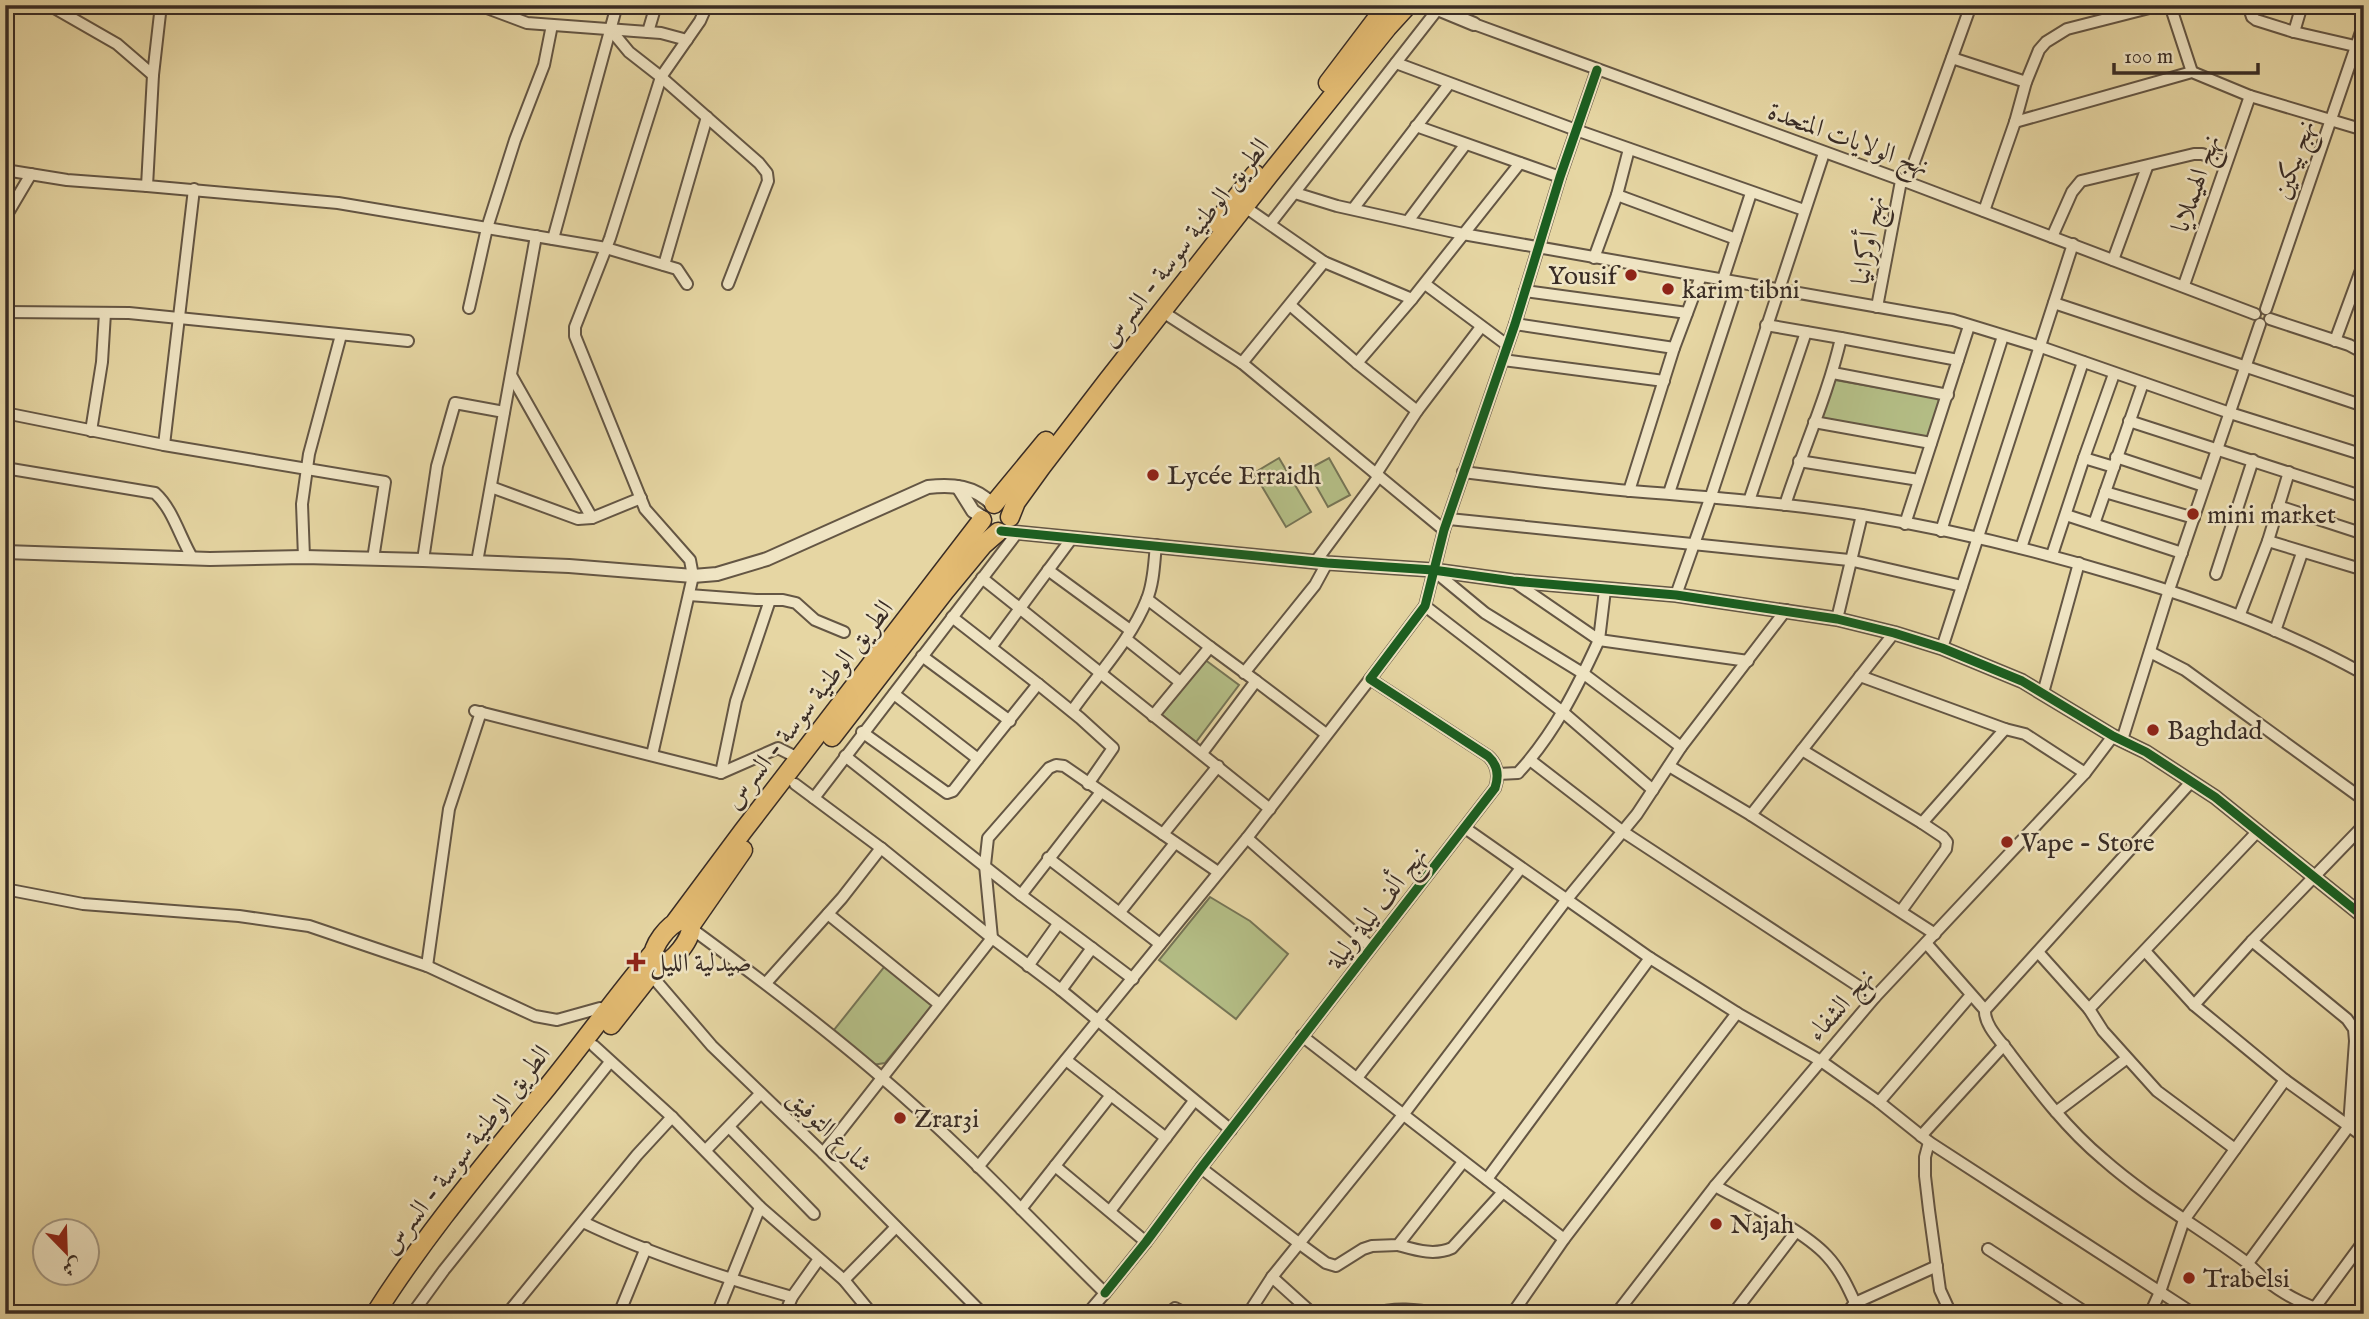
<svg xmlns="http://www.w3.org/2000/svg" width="2369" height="1319" font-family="'IM FELL English',Amiri,serif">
<rect width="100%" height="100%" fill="#e6d6a3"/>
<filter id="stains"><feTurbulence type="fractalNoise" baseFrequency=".00286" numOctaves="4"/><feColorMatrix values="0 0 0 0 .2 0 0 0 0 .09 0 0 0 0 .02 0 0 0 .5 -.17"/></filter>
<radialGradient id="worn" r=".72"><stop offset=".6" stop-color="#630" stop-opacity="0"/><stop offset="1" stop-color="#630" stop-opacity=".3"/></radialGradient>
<g fill="#b4be86" stroke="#767556" stroke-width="2">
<path d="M1835,380L1937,398L1940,402L1929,437L1824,421L1821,417Z"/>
<path d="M1279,458L1311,512L1286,527L1254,473Z"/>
<path d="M1329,458L1350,495L1328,507L1307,470Z"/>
<path d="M1204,659L1239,685L1196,742L1161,715Z"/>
<path d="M1210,897L1250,921L1288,954L1236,1019L1159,960Z"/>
<path d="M885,966L934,1004L885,1063L872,1065L834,1030Z"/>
</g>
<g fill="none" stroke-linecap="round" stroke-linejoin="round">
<g stroke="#645644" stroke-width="14">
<g id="minor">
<path d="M49,5L117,44L153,75"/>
<path d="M161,5L153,75L147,186L338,203L606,248L677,269L687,284"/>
<path d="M479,5L527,23L661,33L687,40"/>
<path d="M2170,5L2192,72"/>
<path d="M2248,5L2252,17L2256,20L2294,32L2355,46"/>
<path d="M1474,24L1907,182L2255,314"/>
<path d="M610,29L629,52L661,77L759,163L767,173L768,181L728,284"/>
<path d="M648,32L656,5"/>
<path d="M2294,32L2302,5"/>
<path d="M1952,58L2026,82"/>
<path d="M1396,63L1576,130L1804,210"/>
<path d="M2015,122L2192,72L2250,96L2364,130"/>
<path d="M1416,126L1560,177"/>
<path d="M5,170L67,180L147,186"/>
<path d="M1907,182L1971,5"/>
<path d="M1295,193L1337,206L1463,234L1953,320L2041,347L2230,413L2364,455"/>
<path d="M1617,195L1736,239"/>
<path d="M1245,207L1324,262L1412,299L1520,163"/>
<path d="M1353,209L1449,84"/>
<path d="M1984,211L2015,122L2026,82L2039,50L2046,42L2067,29L2161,5"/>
<path d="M5,218L31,174"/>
<path d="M1408,221L1465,145"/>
<path d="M1270,224L1441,5"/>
<path d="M2052,237L2072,192L2081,181L2194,154H2202L2226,162"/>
<path d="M553,239L617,5"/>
<path d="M1594,258L1617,195L1629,149"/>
<path d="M2113,260L2147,167"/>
<path d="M664,265L707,117"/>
<path d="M1723,279L1751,193"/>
<path d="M1425,284L1507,345"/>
<path d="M2184,285L2250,96"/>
<path d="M1525,291L1687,313"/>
<path d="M2054,303L2364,406"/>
<path d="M1290,305L1357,363"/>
<path d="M1877,307L1901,181"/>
<path d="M469,308L487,228L515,140L544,65L552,25"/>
<path d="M2266,309L2364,23"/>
<path d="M5,312L129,313L408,341"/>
<path d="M1163,312L1242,363L1444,530"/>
<path d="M2270,319L2349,345L2364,353"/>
<path d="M1515,324L1674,348"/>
<path d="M1766,325L1841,338"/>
<path d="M2335,341L2364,262"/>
<path d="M1503,360L1664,381"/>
<path d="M1958,360L1969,326"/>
<path d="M1242,363L1324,262"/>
<path d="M1833,373L1948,395"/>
<path d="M511,375L592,518"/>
<path d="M1417,411L1481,327"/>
<path d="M5,413L164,445L385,482L373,559"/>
<path d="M2129,421L2364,497"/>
<path d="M1814,422L1931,443"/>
<path d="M91,431L102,362L105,313"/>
<path d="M164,445L194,189"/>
<path d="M2116,457L2204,486"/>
<path d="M2084,458L2114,374"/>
<path d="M1799,461L1919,480"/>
<path d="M5,468L155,493C173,509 180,538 193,559"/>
<path d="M1463,472C1519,479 1575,486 1631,491C1708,497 1785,503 1862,515C1948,529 2031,549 2114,574C2201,599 2285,630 2364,674"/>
<path d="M1376,474L1417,411L1357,363L1412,299"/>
<path d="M491,487L578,519L592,518L641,498"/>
<path d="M1629,491L1674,348L1701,276"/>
<path d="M2105,492L2194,518"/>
<path d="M1669,493L1738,283"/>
<path d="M1749,501L1806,332"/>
<path d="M1785,505C1803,449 1828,395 1841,338L1958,360L1905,524"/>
<path d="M2278,506L2364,534"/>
<path d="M2066,515L2182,553"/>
<path d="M1449,519L1849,560L1962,586"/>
<path d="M2094,524L2143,383"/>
<path d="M1941,531L2003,336"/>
<path d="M2268,541L2364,570"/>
<path d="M2021,548L2083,362"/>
<path d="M2052,555L2084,458L2114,467"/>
<path d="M304,557L302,504L309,454L341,335"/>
<path d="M423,560L437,466L455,403L504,412"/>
<path d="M1316,561L1379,476"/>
<path d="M477,562L536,236"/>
<path d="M1048,570L1130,630"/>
<path d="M1433,570L1485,613L1584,674L1681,747"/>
<path d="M2216,574L2253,460"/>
<path d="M982,578L1270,809"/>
<path d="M1605,590L1599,640L1748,661"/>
<path d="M689,595L756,600H783L796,603L815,620L844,632"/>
<path d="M1676,595L1711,496L1824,153"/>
<path d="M1147,599L1210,647"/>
<path d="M1425,606L1564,713L1653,790"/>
<path d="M2240,614L2268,541L2289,472"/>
<path d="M1837,619L1862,515"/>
<path d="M2275,631L2302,553"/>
<path d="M1126,639L1180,682"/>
<path d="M992,646L1072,538"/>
<path d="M1942,648L2073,244"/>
<path d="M2150,652L2185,670L2364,800"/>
<path d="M922,656L1010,721"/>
<path d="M1244,673L1315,585L1327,563"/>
<path d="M1860,676L2005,729L2025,734L2085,773"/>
<path d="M1256,681L1326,734"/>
<path d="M1038,684L1080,718L1113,748L1088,784"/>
<path d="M2043,693L2079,563"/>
<path d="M894,694L978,759L1038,684L952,617"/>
<path d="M475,711L721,773L778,748L800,759"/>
<path d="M1072,711C1097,675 1131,640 1147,599C1154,582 1154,563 1156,545"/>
<path d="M1153,716L1210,647L1256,681L1202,753"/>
<path d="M862,732L947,793L953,791L978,759"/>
<path d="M2122,740L2169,590L2260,324"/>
<path d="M1802,750L1922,823L1943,837L1947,842L1946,849L1901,911"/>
<path d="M652,755L693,576L690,560L645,509L575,336V327L610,238L661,77L700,21L707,5"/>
<path d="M845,756L1021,895L1092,948L1061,990"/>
<path d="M1530,760L1622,831L1875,997"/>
<path d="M1669,766L1751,815L1935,934"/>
<path d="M721,773L736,701L770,600"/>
<path d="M1498,774L1518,773C1554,734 1577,688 1599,640L1513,581"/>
<path d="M2191,782L1985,1010C1984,1026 2002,1042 2011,1055C2039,1092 2067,1129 2103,1159C2147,1198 2199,1227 2246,1262C2253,1268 2259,1275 2266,1280C2285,1296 2314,1310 2338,1314"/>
<path d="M795,784L881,848L992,938L1061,990L1231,1130"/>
<path d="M814,798L1017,533"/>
<path d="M1751,815L1894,633"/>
<path d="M1922,823L2005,729"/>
<path d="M1465,828L1650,958L1737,1013L1821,1061L1879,1102L1929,1142L2194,1314"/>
<path d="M1163,834L1218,766"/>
<path d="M1247,838L1371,947"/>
<path d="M1048,858L1160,944"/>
<path d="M5,889L83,904L239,916L309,926L427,966L535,1016L557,1020L600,1008L607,1011"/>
<path d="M1021,895L1101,792"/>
<path d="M1120,912L1175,843"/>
<path d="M828,914L939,1004"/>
<path d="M692,929C756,976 820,1024 880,1076C959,1143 1031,1220 1105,1293L1087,1314"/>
<path d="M1926,943L1985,1010"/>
<path d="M1092,948L1133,979"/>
<path d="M2145,951L2194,1005L2285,1080"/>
<path d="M2038,952L2089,1009"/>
<path d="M427,966L449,809L481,712"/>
<path d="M1028,966L1058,924"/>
<path d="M651,975L712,1046L823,1153L983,1314"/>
<path d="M766,983L842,898L881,848"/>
<path d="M2194,1005L2252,941L2364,825"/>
<path d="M1302,1036L1564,1239"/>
<path d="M594,1046L672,1117L760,1207L844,1280L872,1314"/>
<path d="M1066,1060L1166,1138"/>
<path d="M1357,1078L1521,868"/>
<path d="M1879,1102L1971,995"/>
<path d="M2056,1112L2126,1059"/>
<path d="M730,1128L814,1214"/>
<path d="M1921,1136L2004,1045"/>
<path d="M1929,1142L1925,1157V1176L1929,1210L1940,1290L1951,1314"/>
<path d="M2235,1149L2157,1091L2103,1031L2089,1009L2258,831"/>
<path d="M706,1150L760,1094"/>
<path d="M823,1153L992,938L985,865L988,838L1049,768L1056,765L1064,766L1218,872"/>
<path d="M1055,1166L1146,1242"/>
<path d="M978,1167L1247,838L1370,679"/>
<path d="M1201,1168L1300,1244L1326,1263L1336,1266L1363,1249L1372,1246L1398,1245L1463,1162"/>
<path d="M1487,1179L1650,958"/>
<path d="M1715,1186C1748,1204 1803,1230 1827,1256C1842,1272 1851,1294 1860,1314"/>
<path d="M1021,1209L1111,1095"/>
<path d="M1110,1211L1194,1101"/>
<path d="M583,1222C649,1254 721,1277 792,1297"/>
<path d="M1398,1245C1416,1250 1434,1256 1452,1248L1503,1192"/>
<path d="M1988,1249L2088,1314"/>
<path d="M2248,1263L2349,1126L2355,1041L2354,1029L2347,1019L2252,941"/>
<path d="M1272,1277L1313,1314"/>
<path d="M844,1280L896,1227"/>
<path d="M1105,1293L1146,1242L1201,1168L1495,788C1499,776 1498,765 1488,756L1370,679L1425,606L1444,530L1515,324L1560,177L1597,70"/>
<path d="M2316,1306L2364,1241"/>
<path d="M412,1314L444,1270L610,1062"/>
<path d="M507,1314L637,1155L672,1117"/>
<path d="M619,1314L646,1248"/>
<path d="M717,1314L760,1207"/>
<path d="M785,1314L792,1297L819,1259"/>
<path d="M1167,1314L1175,1308L1187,1314"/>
<path d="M1248,1314L1272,1277L1403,1115L1567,899L1637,814L1681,747L1786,610"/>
<path d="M1371,1314C1395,1307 1416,1309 1440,1314"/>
<path d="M1512,1314L1564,1239L1737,1013"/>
<path d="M1616,1314L1715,1186L1875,997L2085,773L2113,736"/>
<path d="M1733,1314L1795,1233"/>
<path d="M1846,1314L1855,1303L1937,1266"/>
<path d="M2150,1314L2160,1292L2184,1220L2285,1080L2364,1137"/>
</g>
</g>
<g stroke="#645644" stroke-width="16">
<g id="tertiary">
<path d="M1428,5L1474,24"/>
<path d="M958,487L973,511L982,517"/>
<path d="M1001,531L1327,563L1433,570L1513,581L1676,595L1837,619L1894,633L1942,648L2022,681L2113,736L2146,752L2215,797L2364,917"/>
<path d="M5,552L210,559L304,557L423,560L569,566L693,576L717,574L767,559L928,487C952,484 975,486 993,505"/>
</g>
</g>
<g stroke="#392c25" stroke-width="21">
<g id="trunk">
<path d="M1328,83L1387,5"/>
<path d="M1216,223L1255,174"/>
<path d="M994,504L1046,441"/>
<path d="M1010,517L1016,502L1042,466L1108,380L1269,175L1387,28L1408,5"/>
<path d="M832,737L945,591L983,545L998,532"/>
<path d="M681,920L691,925C692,939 673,964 658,965L653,959C652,945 668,925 681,920Z"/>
<path d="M676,921L743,831L982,520"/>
<path d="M691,925L743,850"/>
<path d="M611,1025L658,965"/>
<path d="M375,1314C423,1238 480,1170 536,1101C576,1053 612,1002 652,954"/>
</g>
</g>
<use href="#minor" stroke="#efe4c3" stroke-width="10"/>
<use href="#tertiary" stroke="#efe4c3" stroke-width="12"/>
<use href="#trunk" stroke="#e3bb72" stroke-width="18"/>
<g stroke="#efe4c3" stroke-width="13">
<g id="cycleway">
<path d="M1001,531L1327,563L1433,570L1513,581L1676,595L1837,619L1894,633L1942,648L2022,681L2113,736L2146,752L2215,797L2364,917"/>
<path d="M1105,1293L1146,1242L1201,1168L1495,788C1499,776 1498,765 1488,756L1370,679L1425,606L1444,530L1515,324L1560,177L1597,70"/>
</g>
</g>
<use href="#cycleway" stroke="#1b5e20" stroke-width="9"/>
</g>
<g fill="#8f2418" stroke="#efe4c3" stroke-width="2.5">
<circle cx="1631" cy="275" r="7"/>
<circle cx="1668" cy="289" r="7"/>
<circle cx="1153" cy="475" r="7"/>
<circle cx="2193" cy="514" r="7"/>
<circle cx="2153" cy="730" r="7"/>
<circle cx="2007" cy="842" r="7"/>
<path d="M632.5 951.5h7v7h7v7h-7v7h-7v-7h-7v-7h7z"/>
<circle cx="900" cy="1118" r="7"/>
<circle cx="1716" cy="1224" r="7"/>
<circle cx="2189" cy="1278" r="7"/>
</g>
<g text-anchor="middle" stroke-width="5" stroke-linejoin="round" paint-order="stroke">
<g font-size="26" fill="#392c25" stroke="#efe4c3">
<text transform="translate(1849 138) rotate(20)" y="9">نهج الولايات المتحدة</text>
<text transform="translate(2293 159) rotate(-71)" y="9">نهج بيكين</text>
<text transform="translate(2195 183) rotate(-71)" y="9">نهج الهيملايا</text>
<text transform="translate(1867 240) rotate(-80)" y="9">نهج أوكرانيا</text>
<text transform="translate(1184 242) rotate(-52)" y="9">الطريق الوطنية سوسة - السرس</text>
<text transform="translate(808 704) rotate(-52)" y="9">الطريق الوطنية سوسة - السرس</text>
<text transform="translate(1376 907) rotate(-52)" y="9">نهج ألف ليلة وليلة</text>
<text transform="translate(1840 1004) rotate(-49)" y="9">نهج الشفاء</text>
<text transform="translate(830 1130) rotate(44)" y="9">شارع التوفيق</text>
<text transform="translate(465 1149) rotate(-52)" y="9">الطريق الوطنية سوسة - السرس</text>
</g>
<g font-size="26" fill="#392c25" stroke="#efe4c3" text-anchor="start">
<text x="1617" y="284" text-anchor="end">Yousif</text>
<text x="1682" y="298">karim tibni</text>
<text x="1167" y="484">Lycée Erraidh</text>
<text x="2207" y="523">mini market</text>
<text x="2167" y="739">Baghdad</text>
<text x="2021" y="851">Vape - Store</text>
<text x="650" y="971">صيدلية الليل</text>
<text x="914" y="1127">Zrar3i</text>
<text x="1730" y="1233">Najah</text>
<text x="2203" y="1287">Trabelsi</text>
</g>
</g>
<rect width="2369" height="1319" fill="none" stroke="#e6d6a3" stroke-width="28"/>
<rect x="7" y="7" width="2355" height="1305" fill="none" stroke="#392c25" stroke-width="3.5"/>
<rect x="14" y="14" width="2341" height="1291" fill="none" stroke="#392c25" stroke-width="2"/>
<g transform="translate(66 1252) rotate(157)"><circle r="33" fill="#efe4c3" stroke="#a69a84" stroke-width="2"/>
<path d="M0-5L12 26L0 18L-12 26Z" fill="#8f2418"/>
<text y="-10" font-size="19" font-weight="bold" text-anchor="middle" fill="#392c25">ش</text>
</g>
<path d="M2114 63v10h144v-10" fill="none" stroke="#392c25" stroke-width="3.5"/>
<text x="2124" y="63" font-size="21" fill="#392c25" stroke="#efe4c3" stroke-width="5" paint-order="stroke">100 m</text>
<rect width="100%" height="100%" filter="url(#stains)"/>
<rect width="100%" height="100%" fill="url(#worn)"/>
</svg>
